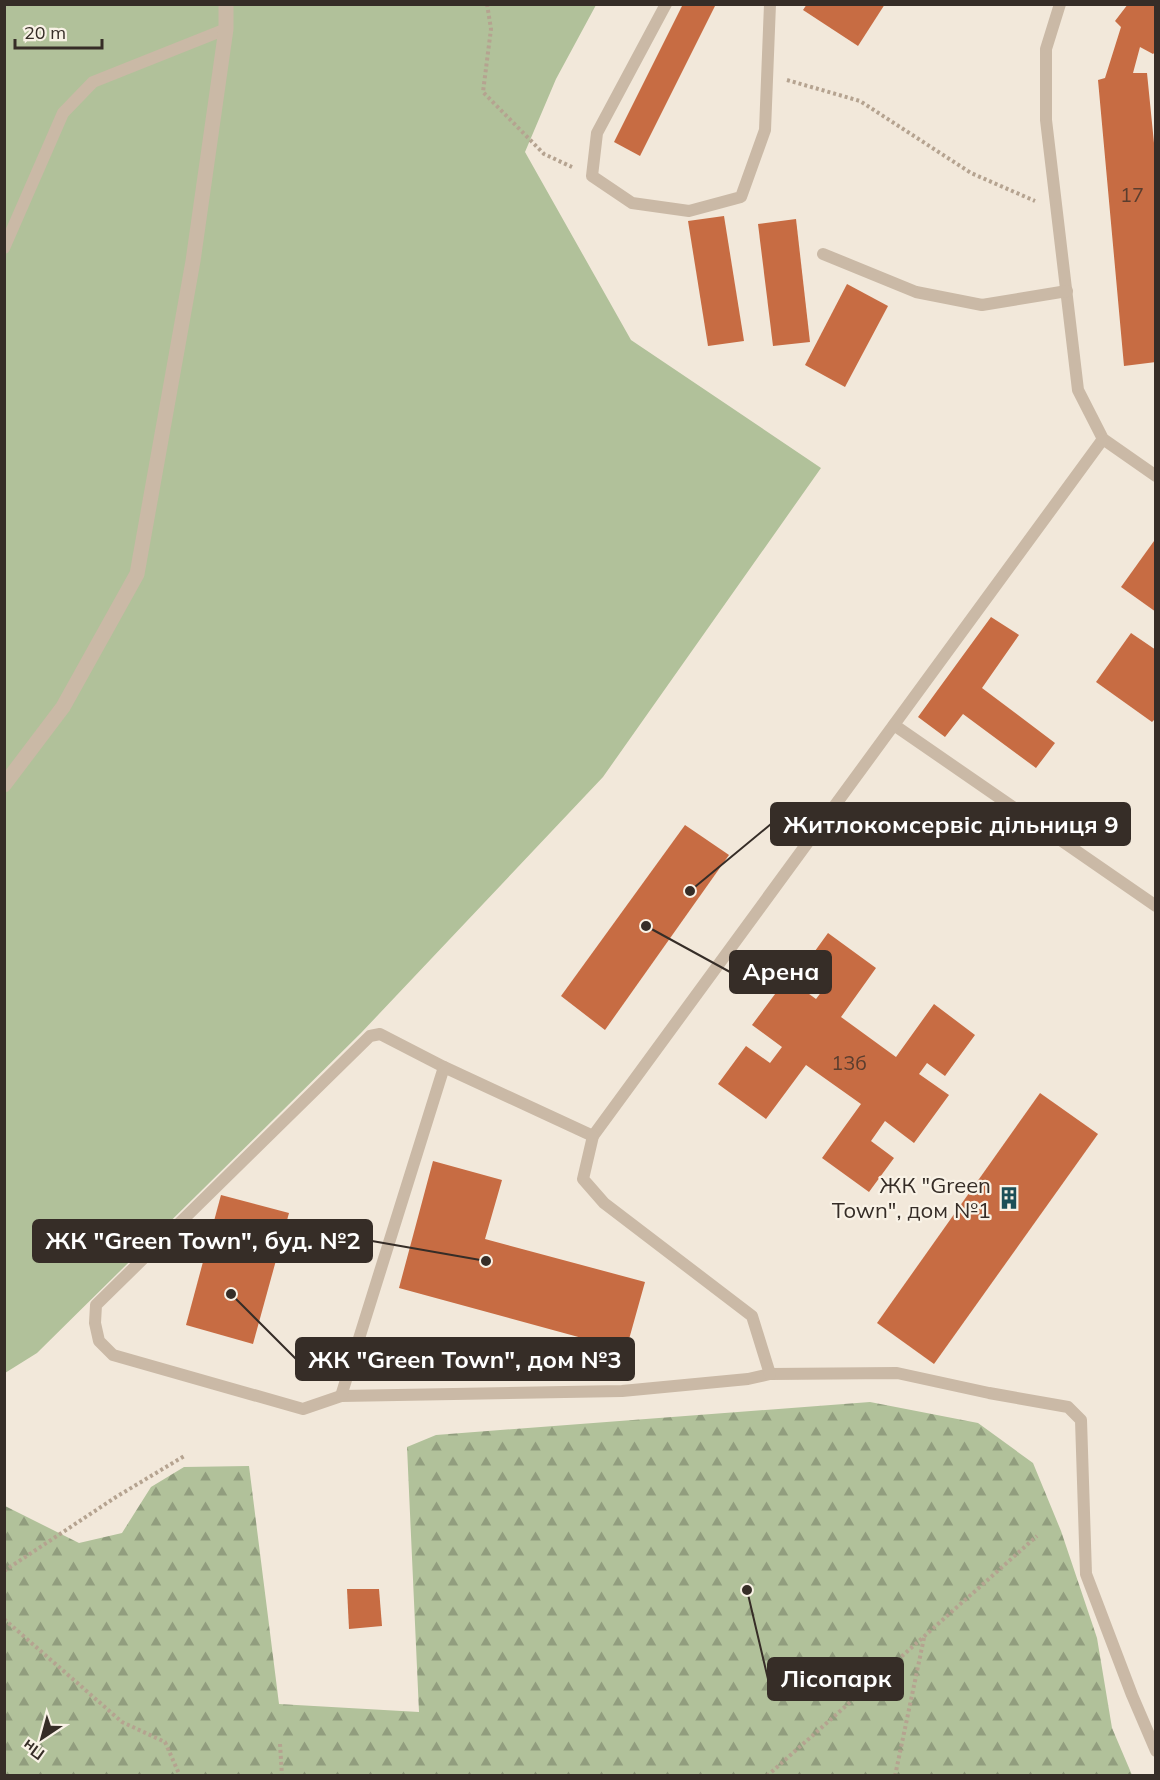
<svg xmlns="http://www.w3.org/2000/svg" width="1160" height="1780" font-family="Mulish,sans-serif">
<defs>
<pattern id="forest-firs" width="22" height="20" patternUnits="userSpaceOnUse" patternTransform="scale(1.5)"><rect width="22" height="20" fill="#b1c19a"/><path d="M5 1l3.5 6h-7zM16 11l3.5 6h-7z" fill="#919d7e"/></pattern>
</defs>
<rect width="100%" height="100%" fill="#f2e8da"/>
<path fill="url(#forest-firs)" d="M870,1402L978,1423L1033,1463L1061,1531L1097,1638L1112,1728L1132,1775H5V1506L79,1543L122,1533L151,1487L184,1467L249,1466L279,1704L419,1712L407,1447L436,1435Z"/>
<path fill="#b1c19a" d="M5,5H596L556,79L525,152L631,340L821,468L603,777L361,1033L37,1353L5,1373Z"/>
<g fill="#c76c43">
<path d="M683,4H716L640,156L614,142Z"/>
<path d="M807,4H885L858,46L803,10Z"/>
<path d="M1128,4H1156V51L1153,54L1140,47L1133,73H1147L1156,163V362L1124,366L1098,80L1105,78L1121,27L1115,21Z"/>
<path d="M724,216L744,341L708,346L688,221Z"/>
<path d="M796,219L810,342L773,346L758,224Z"/>
<path d="M847,284L888,306L845,387L805,365Z"/>
<path d="M1154,541L1156,542V612L1121,587Z"/>
<path d="M991,617L1019,635L982,688L1055,743L1036,768L963,714L945,737L918,717Z"/>
<path d="M1131,633L1156,650V718L1152,722L1096,682Z"/>
<path d="M685,825L729,855L605,1030L561,996Z"/>
<path d="M828,933L876,968L841,1017L896,1057L934,1004L975,1035L945,1076L927,1063L919,1074L949,1095L914,1143L885,1121L871,1141L894,1158L869,1192L822,1158L861,1104L806,1065L766,1119L718,1084L746,1046L770,1063L782,1047L752,1025L787,978L816,999L826,986L802,969Z"/>
<path d="M1040,1093L1098,1134L934,1364L877,1323Z"/>
<path d="M433,1161L502,1180L485,1239L645,1282L626,1350L399,1288Z"/>
<path d="M221,1195L289,1213L253,1344L186,1325Z"/>
<path d="M347,1589H379L382,1626L349,1629Z"/>
</g>
<g fill="none" stroke-linecap="round" stroke-linejoin="round">
<g stroke="#b5a390" stroke-width="4" stroke-dasharray="3 3" stroke-linecap="butt">
<path d="M487,4L491,29L483,92L544,154L572,167"/>
<path d="M787,80L860,101L971,173L1035,201"/>
<path d="M4,1571L116,1497L186,1455"/>
<path d="M4,1619L122,1722L165,1742L180,1776"/>
<path d="M280,1744L282,1776"/>
<path d="M767,1776L1037,1536"/>
<path d="M895,1776L924,1638"/>
</g>
<g stroke="#cab9a6" stroke-width="12">
<path d="M666,4L597,133L592,176L632,203L689,211L741,197L765,130L770,4"/>
<path d="M1060,4L1046,49V120L1078,390L1103,439L1156,476"/>
<path d="M4,248L63,113L93,82L226,29"/>
<path d="M823,254L916,292L982,305L1067,291"/>
<path d="M894,725L1156,906"/>
<path d="M444,1067L380,1034L370,1036L96,1305L95,1323L99,1341L113,1355L303,1409L341,1396L622,1391L748,1379L770,1374L897,1373L989,1393L1068,1407L1081,1420L1086,1574L1132,1695L1156,1751"/>
<path d="M593,1136L1103,439"/>
<path d="M341,1396L444,1067L593,1136L583,1179L604,1203L752,1316L770,1374"/>
</g>
<path stroke="#cab9a6" stroke-width="15" d="M4,785L63,707L137,574L193,261L226,29V4"/>
</g>
<defs>
<g id="building-bare" transform="scale(1.8)"><path d="M-4-6H4V6H1V3H-1V6H-4ZM-2.5-4.3h1.7v1.8h-1.7ZM.8-4.3h1.7v1.8H.8ZM-2.5-1h1.7V.8h-1.7ZM.8-1h1.7V.8H.8Z" fill="#1c4f57" stroke="#f9f2e6" stroke-width="2.5" paint-order="stroke"/></g>
</defs>
<g fill-rule="evenodd">
<use href="#building-bare" x="1009" y="1198"/>
</g>
<g text-anchor="middle" stroke-width="4.5" stroke-linejoin="round" paint-order="stroke">
<g font-size="20" fill="#5a3d2e">
<text x="1132" y="202">17</text>
<text x="849" y="1070">13б</text>
</g>
<g font-size="22" fill="#362d27" stroke="#f9f2e6" text-anchor="end">
<text x="991" y="1193">ЖК "Green<tspan x="991" dy="25">Town", дом №1</tspan></text>
</g>
</g>
<path fill="none" stroke="#362d27" stroke-width="2" d="M690 891L771 824M646 926L730 972M486 1261L372 1241M231 1294L296 1359M747 1590L768 1679"/>
<g fill="#362d27" stroke="#f9f2e6" stroke-width="2">
<circle cx="690" cy="891" r="6"/>
<circle cx="646" cy="926" r="6"/>
<circle cx="486" cy="1261" r="6"/>
<circle cx="231" cy="1294" r="6"/>
<circle cx="747" cy="1590" r="6"/>
</g>
<g fill="#362d27" stroke="#362d27" stroke-width="2">
<rect x="771" y="803" width="359" height="42" rx="6"/>
<rect x="730" y="951" width="101" height="42" rx="6"/>
<rect x="33" y="1220" width="339" height="42" rx="6"/>
<rect x="296" y="1338" width="338" height="42" rx="6"/>
<rect x="768" y="1658" width="135" height="42" rx="6"/>
</g>
<g font-size="24" text-anchor="middle" font-weight="bold" fill="#fff">
<text x="951" y="833">Житлокомсервіс дільниця 9</text>
<text x="781" y="980">Арена</text>
<text x="203" y="1249">ЖК "Green Town", буд. №2</text>
<text x="465" y="1368">ЖК "Green Town", дом №3</text>
<text x="836" y="1687">Лісопарк</text>
</g>
<rect width="1160" height="1780" fill="none" stroke="#362d27" stroke-width="12"/>
<g transform="translate(42 1738) rotate(216)" stroke="#f9f2e6" stroke-width="4.5" paint-order="stroke">
<path d="M0-4.5L10 22L0 15L-10 22Z" fill="#362d27"/>
<text y="-9" font-size="16" font-weight="bold" text-anchor="middle" fill="#362d27">Пн</text>
</g>
<path d="M15 39v9h87v-9" fill="none" stroke="#362d27" stroke-width="3"/>
<text x="24" y="39" font-size="18" fill="#362d27" stroke="#f9f2e6" stroke-width="4.5" paint-order="stroke">20 m</text>
</svg>
